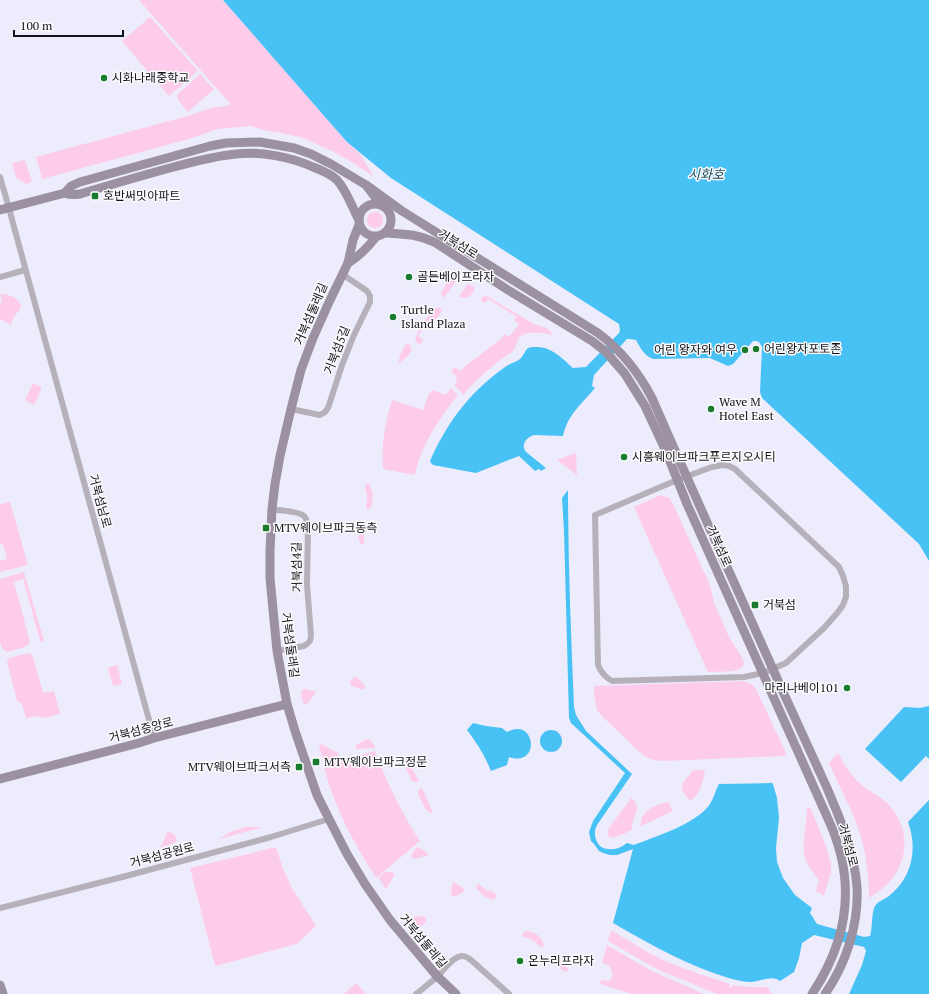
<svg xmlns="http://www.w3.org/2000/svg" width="929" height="994" font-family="'PT Serif','Noto Sans KR',serif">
<rect width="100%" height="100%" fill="#ececfd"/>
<g fill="#fecceb">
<path d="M139,0H223L332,125L347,142L360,154L374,177L352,162L332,151L309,141L303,138L281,133L267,131L251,126L218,129L189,139L42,179L36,157L191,115L211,108L231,105Z"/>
<path d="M150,17L198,71L169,96L122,41Z"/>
<path d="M200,74L214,89L188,112L178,100L177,95Z"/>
<path d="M25,160L32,182L26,184L16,178L12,163Z"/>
<circle cx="375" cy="220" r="8"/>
<path d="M451,271L459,277L450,290L443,298L441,294L446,284L447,276Z"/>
<path d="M468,283L475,288C473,295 466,301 459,296Z"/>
<path d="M4,294C9,295 12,296 16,299C29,310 11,312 12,325H11L0,319V305L2,301L0,295Z"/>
<path d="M485,295L534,324L547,328L554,336C545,333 529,330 521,336C516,339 517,346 514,350C510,354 504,357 499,361C486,372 473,382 463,395L461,394L462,393L454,385L457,380L456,376L451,371L454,367L461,371L464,367L502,338L505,334L509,337L519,324L514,320L517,316L514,315L488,299L485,303L481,301V299Z"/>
<path d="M435,308H441L442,311L433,324L428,321L418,336L423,339L420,344L417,343L415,339C420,327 426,318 435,308Z"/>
<path d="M406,344H409C416,352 405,358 399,363C398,358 403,348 406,344Z"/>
<path d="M33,383L42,388L34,405L25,400Z"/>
<path d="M451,388L458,395C439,419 421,445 415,475L383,469C381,445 385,423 392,400L423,410L429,393H431L433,390L446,395Z"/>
<path d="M576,453L577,475L557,460Z"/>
<path d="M366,483L370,485C373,492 374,502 370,509H369L366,508C366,504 367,500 367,497C367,491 364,488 366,483Z"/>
<path d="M661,495L669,498L674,506L710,585L714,603L722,621L728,635L744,661L743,666C735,674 719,671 708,672L634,507Z"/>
<path d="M10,502L28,565L0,572V561L7,559L3,544H0V537L3,536L0,535V504Z"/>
<path d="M366,524L368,525L369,527L364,535V543L362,545H361C357,538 358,528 366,524Z"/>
<path d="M24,572L44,641L42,642L40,640L23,579L14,582L30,642C26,649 15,649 7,652L5,651L2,648L0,642V579Z"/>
<path d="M28,653L32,655L33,657L43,693L54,691L60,714L43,718L37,716L26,718L22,704L17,701L7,662L9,658Z"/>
<path d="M117,665L122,684L113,686L108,668Z"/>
<path d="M354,677H357L365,686L364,689H362L351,686L350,682Z"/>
<path d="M744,681L753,685L756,689L786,753L785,756L663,761L654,760L646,757L636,749L603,717L597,710L594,694V686Z"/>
<path d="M304,689L314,691L316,693L306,705L303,703L301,693L302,691Z"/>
<path d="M367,739L370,740L375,746L374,748L356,749V745Z"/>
<path d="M320,744L323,745L338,753L339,757L325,763L319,748Z"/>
<path d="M375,751C387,783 402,813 420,841L376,878C353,841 334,808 324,766Z"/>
<path d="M838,753C845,767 854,780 867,789C874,794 883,798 889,805C909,827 910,858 890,881C884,888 876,893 869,898C869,877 866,856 861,837C853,811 840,788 829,763Z"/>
<path d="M405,756L419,781L414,782L412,781L403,763Z"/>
<path d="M693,770H705C703,782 701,794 690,801C687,799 686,796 684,793C678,782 688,779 693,770Z"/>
<path d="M422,788L433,813C424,812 422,801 418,794L419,789Z"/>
<path d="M631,798C645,808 630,818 632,830L614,838L609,837L607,833L609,828Z"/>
<path d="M668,802L673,811L641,826C639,810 656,805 668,802Z"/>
<path d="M807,808H809L811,809L826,846L831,865V872L824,896L816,891L819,880C801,859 802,850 806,824C807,819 806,814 807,808Z"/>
<path d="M246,827H263L219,839L230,832Z"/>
<path d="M167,832C171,831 176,836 177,840L176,842L171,844L159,848L164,841Z"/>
<path d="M276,847L283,869L292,888L316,926L297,944L215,966L190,868Z"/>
<path d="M418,847L427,853L428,856H427L413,859L412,858L411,856L415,849Z"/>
<path d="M385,872H392L395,874L387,888H385L379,878L380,876Z"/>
<path d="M454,882L463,888L464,890L462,893L454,897L451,894C451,890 451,885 454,882Z"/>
<path d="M479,884L486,890L493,892L496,895V898L492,900L484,896L476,888L477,885Z"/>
<path d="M417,916L425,917L427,920L424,924L416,929L413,927L411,923L413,918Z"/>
<path d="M611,930C624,938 637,946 651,954C676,967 703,975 730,984L729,987H732V985L749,987H765L768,988L772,994H717L661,971L644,962L608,941Z"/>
<path d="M526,931C535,932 543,937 544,946L543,947H541L532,940L522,936V934Z"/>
<path d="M607,945L650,970L704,994H632L603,985L600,983L601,980L610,981C615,972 611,965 602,963Z"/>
<path d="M558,953L560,954L561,961L568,969V970L567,972C560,971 556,963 555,957Z"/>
<path d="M356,983L366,994H344Z"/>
</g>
<g fill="#48c2f5">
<path d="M223,0H929V561L919,544L762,398L760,392L762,347L759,342L756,341H753L733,364L728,366L710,358L653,359C644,356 640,347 636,340L630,339H627L594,375L592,386L595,388C581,405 568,414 563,436L534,435C527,437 520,445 526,452L546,468L541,471L539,469L535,471L519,456L476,473L433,465L431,463L430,461C446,425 466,397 497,373C501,370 506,366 510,364C514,362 518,361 521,358C524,355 525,350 528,348C530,347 533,347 535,347C551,346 562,358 573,368L586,367L619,333L620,330L619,324L391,178L347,142L332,125Z"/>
<path d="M568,490C568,562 571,635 574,707L576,715L586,731L632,774L597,825C592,834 596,849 609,849C615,850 622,847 627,843L634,845C657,836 696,824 710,804C714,798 715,791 719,784L772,783L773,784L777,798L779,818L776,848L777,862L783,878L795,895L812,908L810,913L817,924L864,937L870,936L871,932C872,925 872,914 874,908C876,902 885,899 889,896C912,878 918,849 908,822L929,800V994H849L862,965L866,951L864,947L814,935L802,943L799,958L794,972L780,981C772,974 760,982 750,982C744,982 738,980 732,979C690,967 651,945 613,923L633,849L617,855H610L603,853L599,851L594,844L591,841L589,832L593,821L625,773L571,723L569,718L564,530L562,498Z"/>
<path d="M929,706V759L926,756L901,782L865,749L904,707L920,708Z"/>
<path d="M473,723L486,726L502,728L507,732C536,716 541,768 509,757L507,765L491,771C485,756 477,743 467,730Z"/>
<circle cx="551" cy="741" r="11"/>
</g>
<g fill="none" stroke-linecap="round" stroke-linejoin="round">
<g stroke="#b6b0ba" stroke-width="6">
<path d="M0,177L9,208L14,227L154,738"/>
<path d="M0,277L25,270"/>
<path d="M291,409L320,415L325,412L328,408L342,365L354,335L370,302V296L367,291L342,274"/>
<path d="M722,465L729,466L735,469L839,567L843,576L846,586V597L843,605L838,612L824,628L786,663L763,673L744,677L612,681C605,677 601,673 598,665L595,515L677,480L712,467Z"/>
<path d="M272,509C280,511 299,511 304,516C307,519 307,522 308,526L307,585L311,635C311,641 309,643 304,646L277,651"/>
<path d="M0,908L126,876L271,837L329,819"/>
<path d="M416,994C423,989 429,983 436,978C442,972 453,956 462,956C466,956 468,958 471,960L509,994"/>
</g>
<g stroke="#9b91a1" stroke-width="9">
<path d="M366,185L402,211L598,333C622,351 638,371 652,398C695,497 740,595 784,694C798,725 813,757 827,788C841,821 854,850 857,887C859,924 846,964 825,994"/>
<path d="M65,193L71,186L80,182L210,146L226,143L260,142L294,148L311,154L331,164L366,185L381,205"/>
<path d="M65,193C70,195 74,195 80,194C110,185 140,176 170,168C192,162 214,156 236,154C260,151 291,157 313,167C321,170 331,174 337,180C347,191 352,207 359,220"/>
<circle cx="375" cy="220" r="16"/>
<path d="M0,210L65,193"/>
<path d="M359,225L353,240L348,263L330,300L313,338L301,370L291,409L280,456L275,484L272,509L270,550V578L277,651L287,704L295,731L317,795L329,819L347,854L365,884L390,920L437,976L456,994"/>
<path d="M386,233C406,234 417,234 436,243L508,290L592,341L606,352L625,374L645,406L665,449L687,504L829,821C834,832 838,844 841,856C853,906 840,952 812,994"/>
<path d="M348,263C360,256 368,247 376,237"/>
<path d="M0,779L139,743L154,738L287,704"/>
<path d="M0,985L3,994"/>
</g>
</g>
<g fill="#187b2d" stroke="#fbfbfb" stroke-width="1.5">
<circle cx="104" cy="78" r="4"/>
<rect x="91" y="192" width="8" height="8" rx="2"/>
<circle cx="409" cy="277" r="4"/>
<circle cx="393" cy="317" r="4"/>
<circle cx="756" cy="349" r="4"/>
<circle cx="745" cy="350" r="4"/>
<circle cx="711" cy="409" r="4"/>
<circle cx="624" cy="457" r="4"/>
<rect x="262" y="524" width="8" height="8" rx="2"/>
<rect x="751" y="601" width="8" height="8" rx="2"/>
<circle cx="847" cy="688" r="4"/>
<rect x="312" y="758" width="8" height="8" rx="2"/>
<rect x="295" y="763" width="8" height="8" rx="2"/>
<circle cx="520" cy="961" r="4"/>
</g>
<g text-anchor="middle" stroke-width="3" stroke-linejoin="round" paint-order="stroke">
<g font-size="12" fill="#11111a" stroke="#fbfbfb" text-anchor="start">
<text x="112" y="82">시화나래중학교</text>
<text x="103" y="200">호반써밋아파트</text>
<text x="417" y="281">골든베이프라자</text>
<text x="401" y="314">Turtle<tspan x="401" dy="14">Island Plaza</tspan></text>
<text x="764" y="353">어린왕자포토존</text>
<text x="737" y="354" text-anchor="end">어린 왕자와 여우</text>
<text x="719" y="406">Wave M<tspan x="719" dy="14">Hotel East</tspan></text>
<text x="632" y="461">시흥웨이브파크푸르지오시티</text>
<text x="274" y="532">MTV웨이브파크동측</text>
<text x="763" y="609">거북섬</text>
<text x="839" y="692" text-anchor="end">마리나베이101</text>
<text x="324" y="766">MTV웨이브파크정문</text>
<text x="291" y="771" text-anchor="end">MTV웨이브파크서측</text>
<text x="528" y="965">온누리프라자</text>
</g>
<g font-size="12" fill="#11111a" stroke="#fbfbfb">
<text transform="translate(458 244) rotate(32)" y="4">거북섬로</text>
<text transform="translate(311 314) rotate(-67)" y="4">거북섬둘레길</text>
<text transform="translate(337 350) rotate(-69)" y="4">거북섬5길</text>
<text transform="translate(100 501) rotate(75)" y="4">거북섬남로</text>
<text transform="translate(719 546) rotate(66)" y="4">거북섬로</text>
<text transform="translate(297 567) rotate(-91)" y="4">거북섬4길</text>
<text transform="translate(290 645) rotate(82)" y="4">거북섬둘레길</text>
<text transform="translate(141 730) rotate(-15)" y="4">거북섬중앙로</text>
<text transform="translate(848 845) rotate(75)" y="4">거북섬로</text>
<text transform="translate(162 855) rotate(-15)" y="4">거북섬공원로</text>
<text transform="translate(423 941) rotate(50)" y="4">거북섬둘레길</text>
</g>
<g font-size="13" font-style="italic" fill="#14475c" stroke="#fbfbfb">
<text x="706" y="179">시화호</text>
</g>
</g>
<path d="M14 30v6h109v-6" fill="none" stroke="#11111a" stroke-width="2"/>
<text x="20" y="30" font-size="12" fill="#11111a" stroke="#fbfbfb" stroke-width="3" paint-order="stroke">100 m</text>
</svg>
